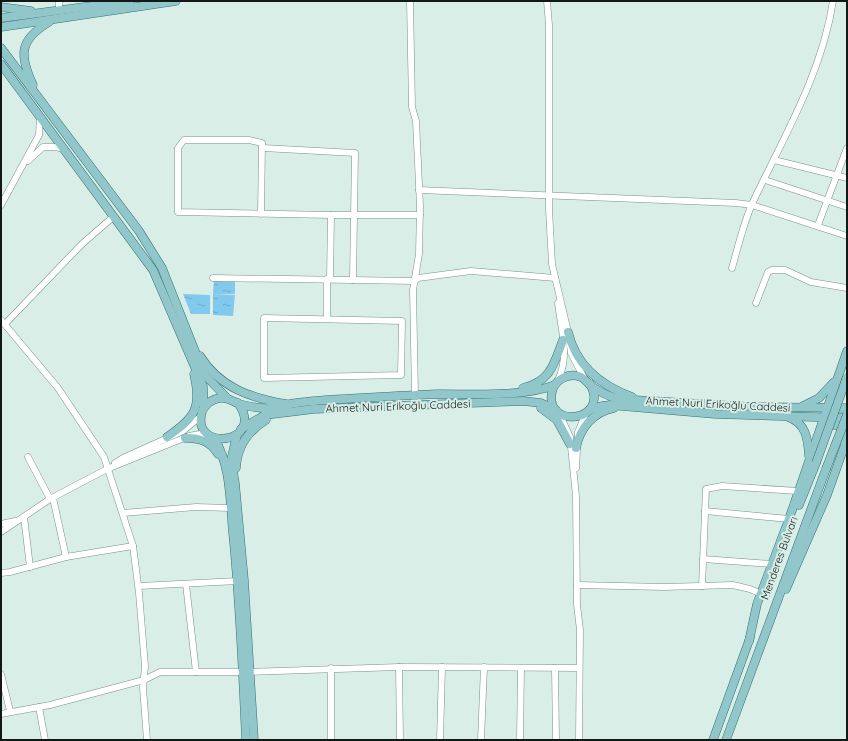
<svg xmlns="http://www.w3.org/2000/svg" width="848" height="741" font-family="Quicksand,sans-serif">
<defs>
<pattern id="water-ripples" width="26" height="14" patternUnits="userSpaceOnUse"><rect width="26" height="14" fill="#81c9ed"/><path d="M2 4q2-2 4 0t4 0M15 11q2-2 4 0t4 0" fill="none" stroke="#6eacca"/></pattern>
</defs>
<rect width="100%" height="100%" fill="#d8eee7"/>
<g fill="url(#water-ripples)">
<path d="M214,280L235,281V294H213Z"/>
<path d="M183,294L210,295V314H191Z"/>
<path d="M213,294L235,295L233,316L213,315Z"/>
</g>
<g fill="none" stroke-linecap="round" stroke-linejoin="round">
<g stroke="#7b9089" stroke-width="7">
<g id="minor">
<path d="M59,1V11"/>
<path d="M410,1L412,107L416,121L420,206L419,254L413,290L415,395"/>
<path d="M547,1L549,25V209L552,264L568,332L571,353L584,378"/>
<path d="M263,148L355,153L353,280"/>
<path d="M774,160L847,178"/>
<path d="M28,161L43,147H56L64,149"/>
<path d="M765,180L847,207"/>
<path d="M419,190L736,203L752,205L847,236"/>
<path d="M1,205L39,135L40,117"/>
<path d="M261,214L262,143L249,140H184L178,148V212L331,215L330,279"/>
<path d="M331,215H420"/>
<path d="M818,225L847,148"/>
<path d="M732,268C738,247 743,225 752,204C783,138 822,74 833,1"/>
<path d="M213,278L415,281L418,278L471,271L555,278"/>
<path d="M327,279V319"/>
<path d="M756,303L768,272L772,270H785L811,282L847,288"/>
<path d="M264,318L402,321L401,375L264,378Z"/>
<path d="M1,320L58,388L104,457L133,546L139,593L145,666L143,688L147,740"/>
<path d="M5,324L82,244L113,217"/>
<path d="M558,380C570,356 561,329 558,303"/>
<path d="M559,413L570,437L576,496L577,605L580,630L579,740"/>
<path d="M28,457L50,499"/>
<path d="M115,463L123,458L183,431L201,416"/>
<path d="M576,468L578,432L586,413"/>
<path d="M53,498L66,557"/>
<path d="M705,511L789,519"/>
<path d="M123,513L196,507L231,508"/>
<path d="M24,517L30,567"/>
<path d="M1,524L15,521"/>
<path d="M1,532L50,499L107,469L189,436L200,434L209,435"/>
<path d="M703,559L772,564"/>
<path d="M1,573L10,572L66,557L133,546"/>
<path d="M186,584L196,672"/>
<path d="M577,585L664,587L733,585L750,589L766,596"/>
<path d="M139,586L238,581"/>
<path d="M702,586L706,489L722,486L798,491"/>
<path d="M399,667L400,740"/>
<path d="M555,668L556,740"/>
<path d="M250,672L399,667L579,668"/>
<path d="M1,674L10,711"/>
<path d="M39,707L45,740"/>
<path d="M1,714L50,705L144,680L160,672H243"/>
<path d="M331,740V668"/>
<path d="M440,740L442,667"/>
<path d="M481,740L484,667"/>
<path d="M520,740L521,668"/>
</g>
</g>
<g stroke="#357175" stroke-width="9">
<g id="major">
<path d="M1,7L31,11"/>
<path d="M1,18L130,1"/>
<path d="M1,27L176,1"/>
<path d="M1,48L139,231L162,268L204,374L226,397"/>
<path d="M1,64L153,270L203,386L204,408"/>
<path d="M33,85C19,55 19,40 49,22"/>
<path d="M568,332C576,366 602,386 632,397"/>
<path d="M200,356C220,388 251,398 286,404"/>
<path d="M590,384C611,422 544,430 552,392C554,380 569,372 581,377C585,379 587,382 590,385C598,391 608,396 618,399L753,407L847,408"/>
<path d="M523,388C551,381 554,364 563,340"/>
<path d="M238,403C267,444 190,453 202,412C204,405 212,399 220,398C228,397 232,401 239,404C247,406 255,408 263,408C272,409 280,406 290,404C307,401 326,400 344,399C376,397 408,395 441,394C474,394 524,397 555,385"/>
<path d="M803,406L819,398L834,382"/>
<path d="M541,408L557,420L570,444"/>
<path d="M589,410L602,406L610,405L715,414L847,418"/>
<path d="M788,417C806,423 808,439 809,456"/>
<path d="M824,428L831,425H837C844,430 848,434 845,443"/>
<path d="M241,429L265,415L314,409L523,401L541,403L556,410"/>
<path d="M237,435L231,460L235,483L244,580L254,740"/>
<path d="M167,437C195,418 202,408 194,374"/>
<path d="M185,438C200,438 210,441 218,454"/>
<path d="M214,438C231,465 230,502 233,533C240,602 243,671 246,740"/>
<path d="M576,448C580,428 593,412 614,408"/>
<path d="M236,468C237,447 248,431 266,420"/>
<path d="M799,505L816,463"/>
<path d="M786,589L827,495L847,439"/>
<path d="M749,641L757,604L789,519L847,351"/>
<path d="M713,740L750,638"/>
<path d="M726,740L826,469"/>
</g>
</g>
<use href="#minor" stroke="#fff" stroke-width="6"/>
<use href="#major" stroke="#91c6ca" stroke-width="8"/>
<g stroke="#357175" stroke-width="9" stroke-linecap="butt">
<g id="major-bridge">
<path d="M816,463L847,377"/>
<path d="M826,469L847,415"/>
</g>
</g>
<use href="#major-bridge" stroke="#91c6ca" stroke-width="8"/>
</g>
<g text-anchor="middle" stroke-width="4" stroke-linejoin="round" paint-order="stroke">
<g font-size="11" fill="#111917" stroke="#d8eee7">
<text transform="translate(718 404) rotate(3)" y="4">Ahmet Nuri Erikoğlu Caddesi</text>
<text transform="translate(398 406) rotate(-2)" y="4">Ahmet Nuri Erikoğlu Caddesi</text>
<text transform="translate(779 558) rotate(-70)" y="4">Menderes Bulvarı</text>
</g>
</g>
<rect width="848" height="741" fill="none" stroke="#111917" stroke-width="4"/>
</svg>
